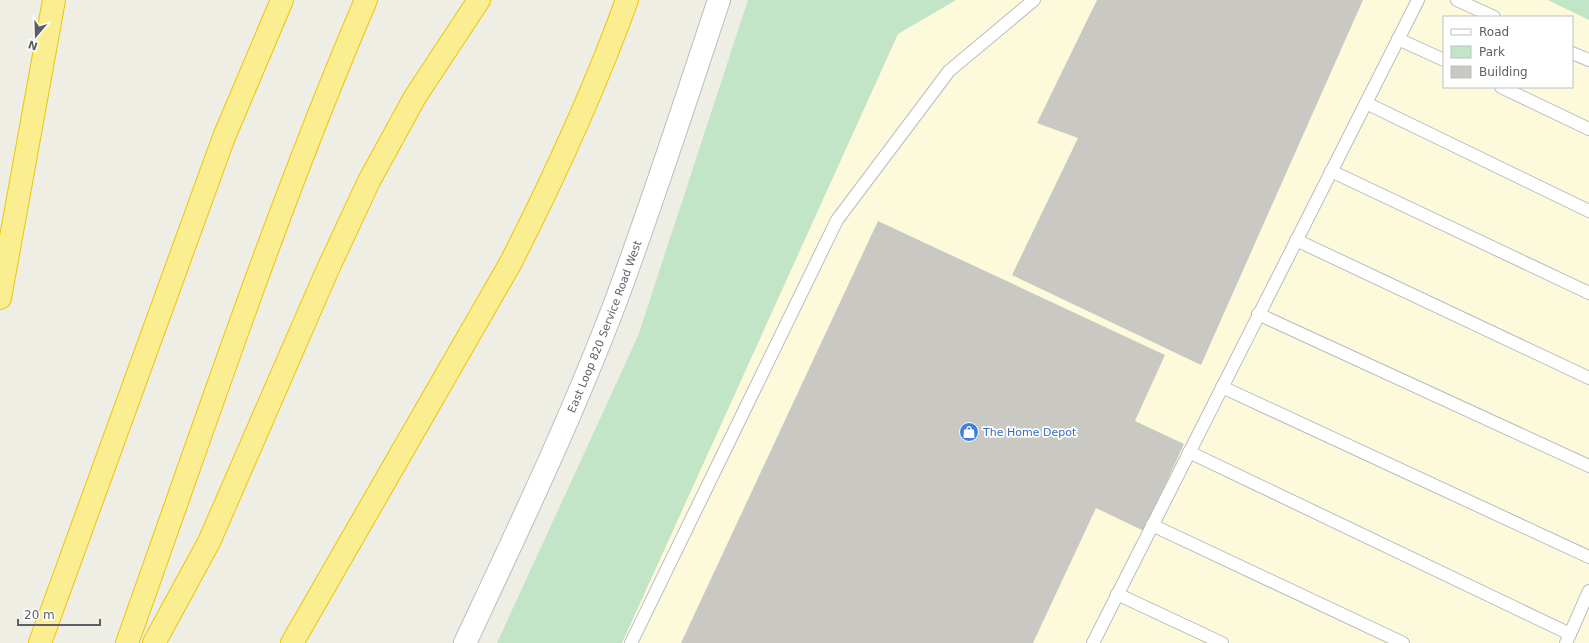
<svg xmlns="http://www.w3.org/2000/svg" width="1589" height="643" font-family="'DejaVu Sans',sans-serif">
<rect width="100%" height="100%" fill="#efeee5"/>
<path fill="#fdfadc" fill-rule="evenodd" d="M956,0H1548L1589,20V643H622L898,34ZM1444,17H1572V87H1444Z"/>
<g fill="#c2e5c7">
<path d="M748,0H956L898,34L622,643H497L638,336Z"/>
<path d="M1548,0H1589V20Z"/>
</g>
<g fill="#cac8c2">
<path d="M1097,0H1363L1201,365L1012,275L1078,138L1037,123Z"/>
<path d="M878,221L1165,355L1135,421L1184,444L1144,531L1096,508L1033,643H681Z"/>
</g>
<g fill="none" stroke-linecap="round" stroke-linejoin="round">
<g stroke="#babbc0" stroke-width="14">
<g id="service">
<path d="M1457,0L1494,17"/>
<path d="M1398,39L1444,60"/>
<path d="M1572,53L1589,60"/>
<path d="M1501,87L1589,129"/>
<path d="M1366,103L1589,211"/>
<path d="M1331,171L1589,293"/>
<path d="M1296,240L1589,378"/>
<path d="M1258,314L1589,466"/>
<path d="M1222,387L1589,557"/>
<path d="M1189,452L1570,634"/>
<path d="M1152,525L1403,643"/>
<path d="M1117,594L1222,643"/>
<path d="M631,643L837,220L949,71L1034,0"/>
<path d="M1093,643L1418,0"/>
<path d="M1566,643L1589,591"/>
</g>
</g>
<g stroke="#babcc2" stroke-width="24">
<g id="secondary">
<path id="s1" d="M465,643C517,532 570,421 614,306C652,205 685,102 719,0"/>
</g>
</g>
<g stroke="#edc506" stroke-width="24">
<g id="motorway">
<path d="M0,298L54,0"/>
<path d="M40,643L224,137L282,0"/>
<path d="M127,643C204,428 276,210 366,0"/>
<path d="M154,643L209,542L327,271L369,181L415,97L479,0"/>
<path d="M292,643L510,264C554,178 594,91 627,0"/>
</g>
</g>
<use href="#service" stroke="#fff" stroke-width="12"/>
<use href="#secondary" stroke="#fff" stroke-width="22"/>
<use href="#motorway" stroke="#faee91" stroke-width="22"/>
</g>
<defs>
<g id="shop-disc" transform="scale(1)"><circle r="9.5" fill="#3f7fe0" stroke="#fff"/><path d="M-5-2.5h2.3a2.7 3.5 0 0 1 5.4 0H5L5.5 6h-11ZM-1.5-2.5h3a1.5 2.3 0 0 0-3 0Z" fill="#fff"/></g>
</defs>
<g fill-rule="evenodd">
<use href="#shop-disc" x="969" y="432"/>
</g>
<g text-anchor="middle" stroke-width="3.5" stroke-linejoin="round" paint-order="stroke">
<g font-size="11" fill="#5d5f65" stroke="#fff">
<text dy="4" stroke="none"><textPath href="#s1" startOffset="346">East Loop 820 Service Road West</textPath></text>
</g>
<g font-size="11" fill="#366cbe" stroke="#fff" text-anchor="start">
<text x="983" y="436">The Home Depot</text>
</g>
</g>
<rect x="1443" y="16" width="130" height="72" fill="#ffffff" stroke="#bebfc1"/>
<rect x="1451" y="29" width="20" height="6" fill="#ffffff" stroke="#bebfc1"/>
<text x="1479" y="36" font-size="12" fill="#5d5f65">Road</text>
<rect x="1451" y="46" width="20" height="12" fill="#c2e5c7" stroke="#bebfc1"/>
<text x="1479" y="56" font-size="12" fill="#5d5f65">Park</text>
<rect x="1451" y="66" width="20" height="12" fill="#cac8c2" stroke="#bebfc1"/>
<text x="1479" y="76" font-size="12" fill="#5d5f65">Building</text>
<g transform="translate(36 36) rotate(199)" stroke="#ffffff" stroke-width="3" paint-order="stroke">
<path d="M0-3L7 15L0 10L-7 15Z" fill="#5d5f65"/>
<text y="-6" font-size="11" font-weight="bold" text-anchor="middle" fill="#5d5f65">N</text>
</g>
<path d="M18 619v6h82v-6" fill="none" stroke="#5d5f65" stroke-width="2"/>
<text x="24" y="619" font-size="12" fill="#5d5f65" stroke="#ffffff" stroke-width="3" paint-order="stroke">20 m</text>
</svg>
